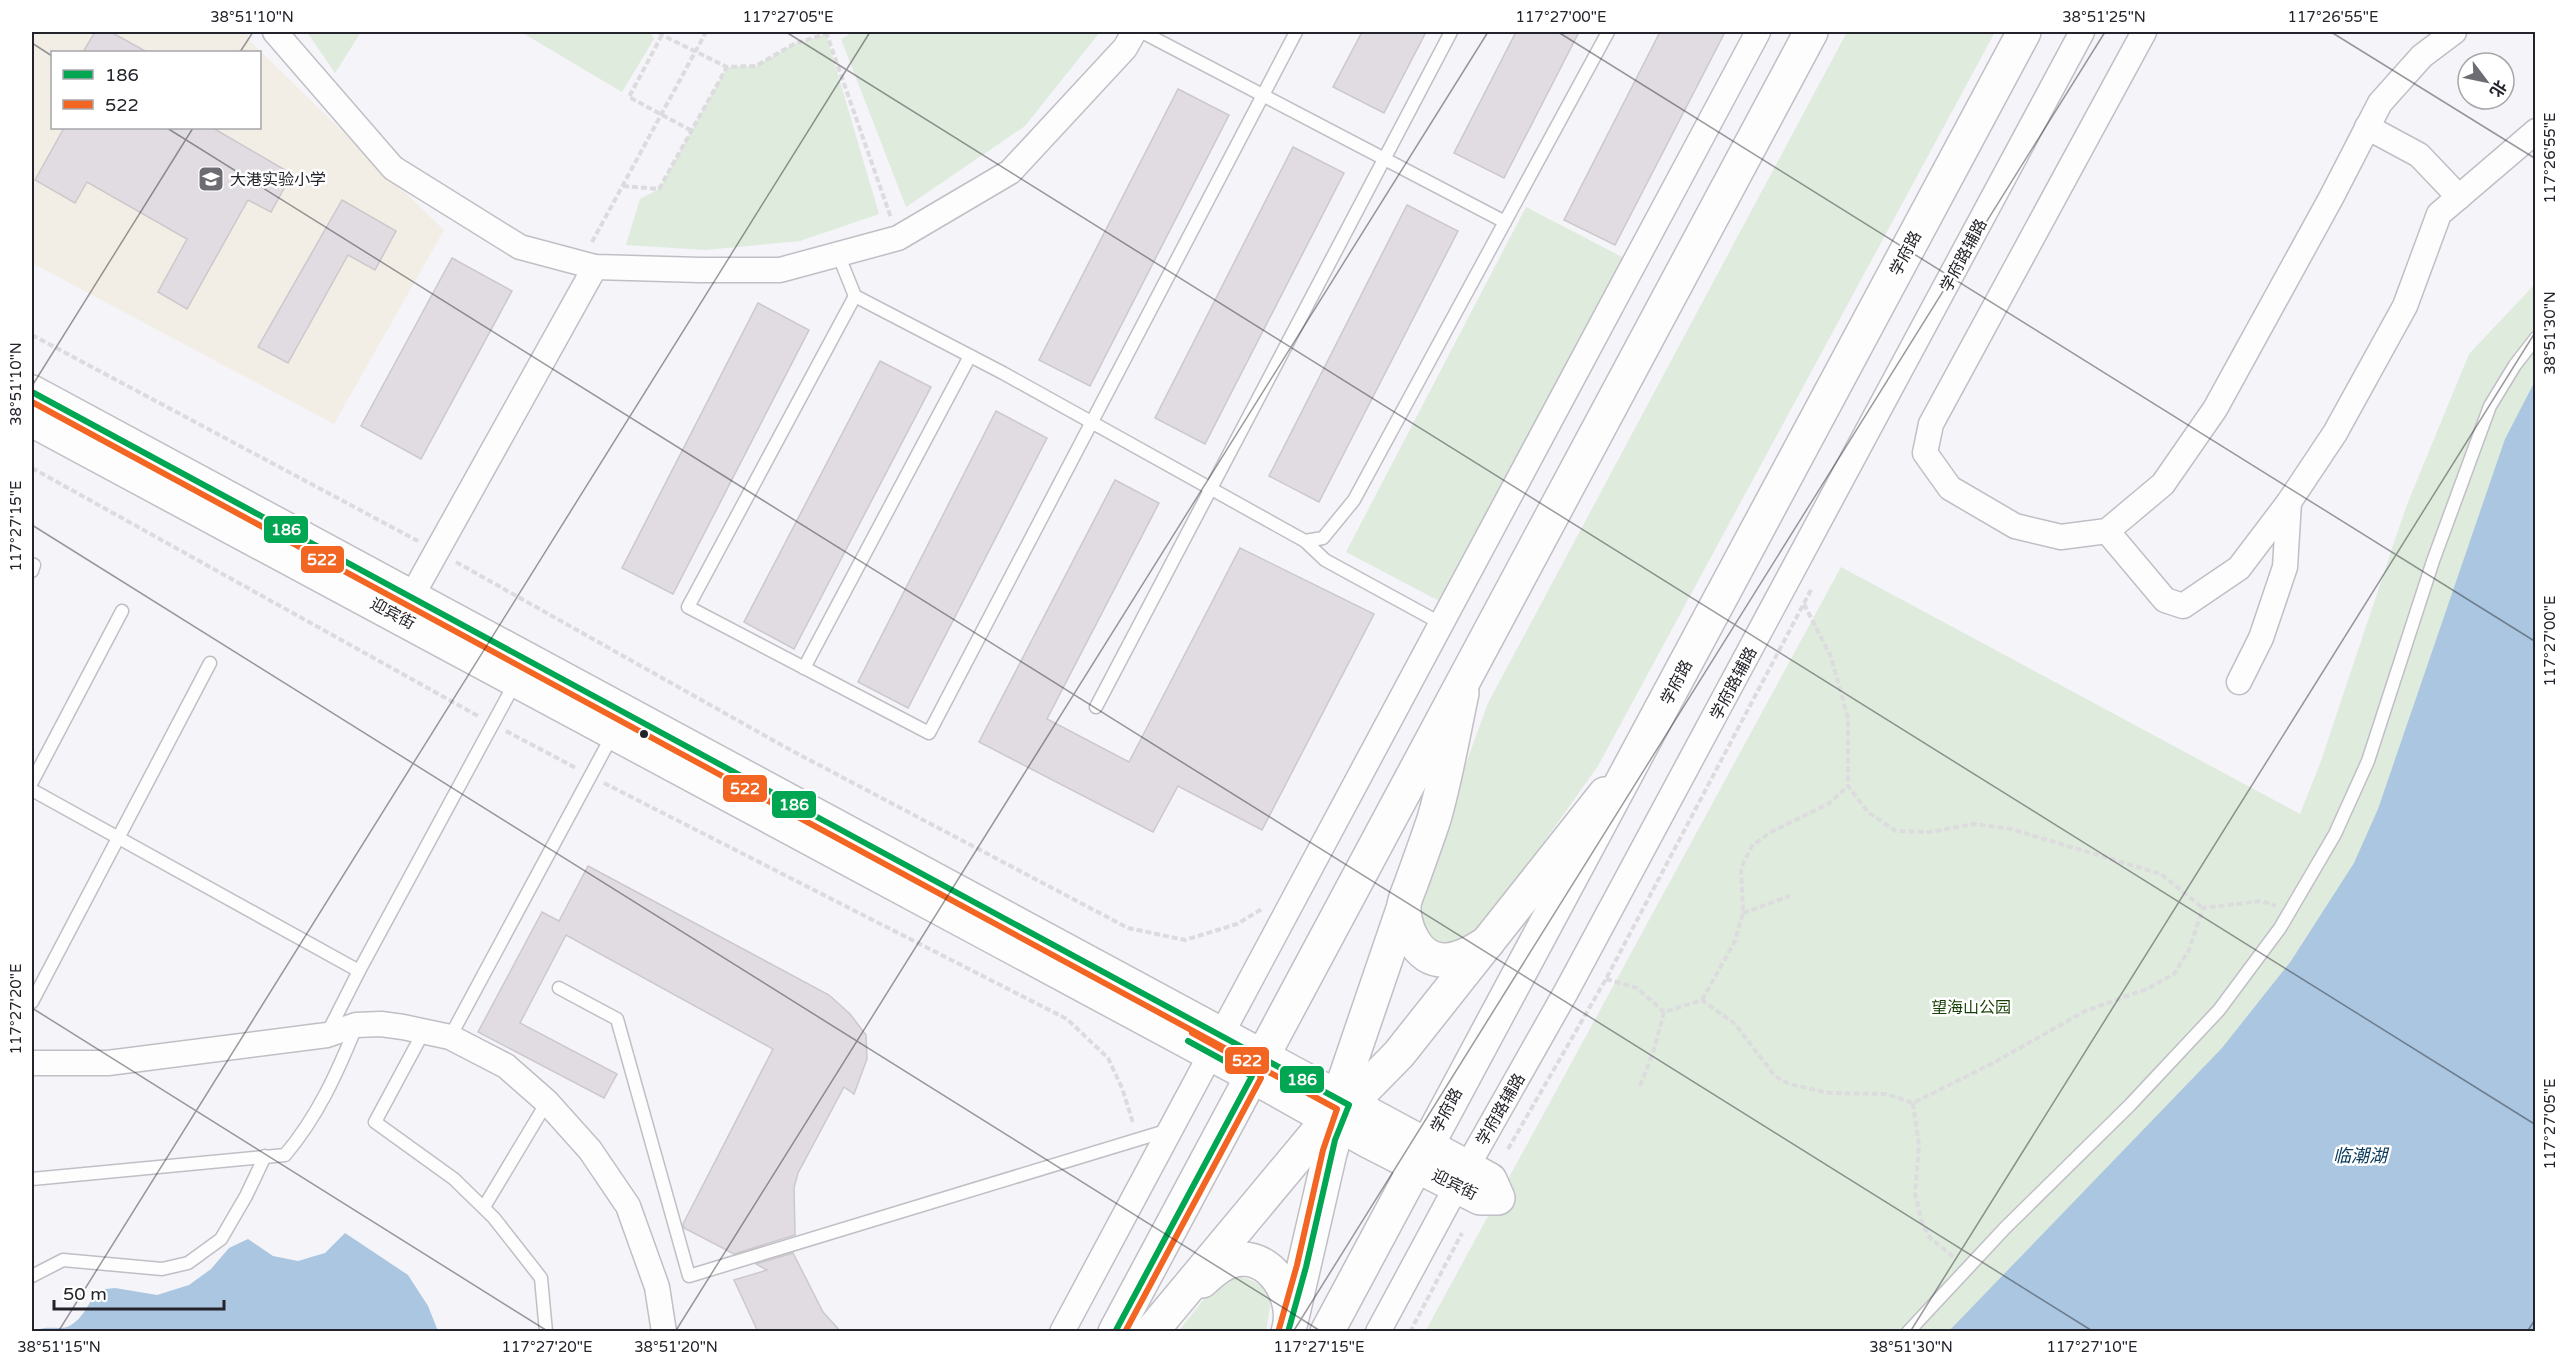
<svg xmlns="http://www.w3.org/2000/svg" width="2567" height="1363" font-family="'Varela Round','Noto Sans SC',sans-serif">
<rect width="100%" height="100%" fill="#f4f4f9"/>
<path fill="#f3eee5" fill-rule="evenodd" d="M32,32H246L251,42L444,230L334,424L32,263ZM52,52H260V128H52Z"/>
<g fill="#dfebdd">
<path d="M307,32H361L335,73Z"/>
<path d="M521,32H650L654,39L622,92Z"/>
<path d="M853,32H1100L1025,126L906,207L841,39Z"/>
<path d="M1847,32H1995L1598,766L1474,940L1450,951L1419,937L1416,901L1488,703Z"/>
<path d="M826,34L879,214L800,241L705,250L626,245L640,199L659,189L727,67L756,66L794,44Z"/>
<path d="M1526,207L1624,258L1441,602L1346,552Z"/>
<path d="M2535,284V1331L1425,1332L1841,567L2300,814L2321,761L2406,507L2469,354Z"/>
<path d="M1235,1276C1254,1279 1262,1284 1271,1300L1266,1331L1178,1332L1218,1281Z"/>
</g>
<g fill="#aac6e0">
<path d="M2535,381V1331H1949L2222,1048L2291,961L2354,863L2378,809L2505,439Z"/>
<path d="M345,1233L408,1275L428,1306L438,1331H34C49,1325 57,1330 67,1327C82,1321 89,1303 97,1290L115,1288L157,1295L189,1285L211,1269L229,1248L248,1239L273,1256L298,1261L325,1253Z"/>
</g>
<g fill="#e1dce1" stroke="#ccc8cc" stroke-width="1.5">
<path d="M95,32H111L147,52H83Z"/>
<path d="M1362,32H1426L1384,113L1333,87Z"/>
<path d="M1516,32H1579L1504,178L1454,153Z"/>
<path d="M1660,32H1725L1615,245L1564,220Z"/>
<path d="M1178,89L1229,115L1090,386L1039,360Z"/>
<path d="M64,128H213L292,174L271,212L248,200L187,309L158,292L187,239L87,182L75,203L35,180Z"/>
<path d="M1293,147L1344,173L1205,444L1155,418Z"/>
<path d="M342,200L396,231L375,270L348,255L288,363L258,347Z"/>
<path d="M1407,205L1458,231L1319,502L1269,476Z"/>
<path d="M452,258L512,291L421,459L361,426Z"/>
<path d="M758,303L809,330L673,594L622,568Z"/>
<path d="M880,361L931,387L794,649L744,622Z"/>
<path d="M996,411L1047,438L908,708L858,682Z"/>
<path d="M1115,480L1159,503L1047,719L1129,762L1240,548L1374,614L1262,830L1178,786L1153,832L979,742Z"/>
<path d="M588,866L829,995L850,1014L866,1035L867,1059L854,1094L844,1087L798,1173L794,1188L795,1235L734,1254L684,1228L683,1224L773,1049L566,935L520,1023L617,1074L604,1098L478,1032L542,912L559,921Z"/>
<path d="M793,1253L823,1312L841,1332H758L734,1280L767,1270L756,1264Z"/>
</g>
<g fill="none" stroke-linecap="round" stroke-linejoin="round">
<g stroke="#bfbfc5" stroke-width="15">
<g id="lane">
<path d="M1142,32L1505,222"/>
<path d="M838,254L855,296L1003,373L1305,541L1325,560L1442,624"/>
<path d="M855,296L688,607L929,733L1296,32"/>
<path d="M1305,541L1323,538L1354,500L1608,32"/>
<path d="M32,564L34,565L32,571"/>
<path d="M804,668L970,356"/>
<path d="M1096,707L1451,32"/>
<path d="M32,782L122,611"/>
<path d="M32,790L359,971"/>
<path d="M559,988L617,1019L689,1276L1169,1130"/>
<path d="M32,1002L210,663"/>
<path d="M424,1031L375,1122L454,1179L494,1218L541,1278L546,1332"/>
<path d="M327,1034L359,971L516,681"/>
<path d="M450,1037L613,734"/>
<path d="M32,1179L285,1155C318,1116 337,1073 356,1027"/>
<path d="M484,1207L547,1102"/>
<path d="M32,1276L63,1260L162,1269L188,1263L221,1239L246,1196L265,1156"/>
<path d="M1908,1332L2005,1228L2130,1105L2219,1010L2280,928L2335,834L2368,761L2433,561L2490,406L2515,365L2536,338"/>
</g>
</g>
<g stroke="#bfbfc5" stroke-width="27">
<g id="street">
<path d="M275,32L393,168L520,247L595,267L700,270H780L898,238L1010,172L1125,48L1134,32"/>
<path d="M2144,32L1931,424L1925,453L1950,488L2015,526L2061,537L2107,531L2163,484L2215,409L2331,198L2380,103L2422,56L2454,32"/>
<path d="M2367,127L2419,155L2459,197"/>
<path d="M2107,531L2165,600L2183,606L2239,568L2289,502L2335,433L2405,306L2439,214L2536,131"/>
<path d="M404,610L595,267"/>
<path d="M2239,682L2261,638L2285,567L2289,502"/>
<path d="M32,1063H108L327,1035L356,1025L381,1024L403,1027L450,1037L506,1066L547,1102L590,1150L628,1206L657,1287L664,1332"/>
<path d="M1062,1332L1758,32"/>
<path d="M1378,1332L1467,1167L1566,992L2082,32"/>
</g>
</g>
<g stroke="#bfbfc5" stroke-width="36">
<g id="secondary">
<path d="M32,392L1467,1167L1490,1180L1498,1198H1480L1370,1142L1252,1076L32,420"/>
<path d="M1338,1099L1404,906"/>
<path d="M1291,1322L1330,1153L1338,1124L1348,1107"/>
</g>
</g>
<g stroke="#bfbfc5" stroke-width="36">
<g id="primary">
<path d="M1462,693C1453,735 1446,778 1434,819C1427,840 1419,862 1411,884C1409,890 1405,898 1404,905C1403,914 1407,929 1411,936C1429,973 1461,961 1488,942"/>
<path d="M1349,1105L1399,1054L1605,794"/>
<path d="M1202,1281C1214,1270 1225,1260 1242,1259C1276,1259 1298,1302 1288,1332"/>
<path d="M1151,1332L1320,1129L1338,1099"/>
</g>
</g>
<g stroke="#bfbfc5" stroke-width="36">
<g id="highway">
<path d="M1115,1332L1811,32"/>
<path d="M1327,1332L2024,32"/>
</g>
</g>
<g stroke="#dcdcde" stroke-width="4" stroke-dasharray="6 3" stroke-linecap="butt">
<path d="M659,32L662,35L727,67L756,66L794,44L831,32"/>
<path d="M826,32L891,218"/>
<path d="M662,35L629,97L692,131"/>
<path d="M623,186L659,189L727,67"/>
<path d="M592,242L706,32"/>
<path d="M32,335L418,541"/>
<path d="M32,468L478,716"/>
<path d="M456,562L785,747L1128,928L1185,940L1237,924L1262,909"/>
<path d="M1804,604L1831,657L1848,718V786L1868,812L1896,831L1930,832L1974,824L2011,829L2161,874L2203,908"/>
<path d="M506,731L576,768"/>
<path d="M604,783L1067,1019L1108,1058L1122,1088L1133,1123"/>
<path d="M1743,913L1790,896"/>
<path d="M1606,979L1637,988L1664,1012"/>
<path d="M1702,1000L1735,941L1743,913L1741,868L1752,846L1769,833L1828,804L1848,786"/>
<path d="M1640,1086L1653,1053L1664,1012L1702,1000L1735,1024L1775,1076L1789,1084L1829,1093L1886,1094L1913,1103L1995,1062L2085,1011L2147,989L2174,974L2189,950L2203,908L2261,901L2276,906"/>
<path d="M1913,1103L1919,1146L1915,1193L1922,1223L1930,1238L1955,1258"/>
<path d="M1508,1149L1606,979L1812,588"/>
<path d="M1410,1332L1462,1233"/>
</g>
<use href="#lane" stroke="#fdfdfe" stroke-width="12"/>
<use href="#street" stroke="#fdfdfe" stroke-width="24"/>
<use href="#secondary" stroke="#fdfdfe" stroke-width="33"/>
<use href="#primary" stroke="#fdfdfe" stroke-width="33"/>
<use href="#highway" stroke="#fdfdfe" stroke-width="33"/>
<g stroke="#fff" stroke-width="10">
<g id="bus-1">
<path d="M32,392L1349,1105L1335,1140L1306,1267L1288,1332"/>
<path d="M1115,1332L1252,1076L1188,1041"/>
</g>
</g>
<g stroke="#fff" stroke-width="10">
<g id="bus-2">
<path d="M32,402L1337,1109L1323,1150L1297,1265L1279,1329"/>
<path d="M1125,1332L1261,1078L1257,1069L1192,1033"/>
</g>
</g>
<use href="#bus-1" stroke="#00a651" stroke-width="6"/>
<use href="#bus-2" stroke="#f26522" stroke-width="6"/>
</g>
<path fill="none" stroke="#24232b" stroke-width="1.5" stroke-opacity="0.45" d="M786,32L2536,1125M1558,32L2536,642M2331,32L2536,159M32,43L52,56M240,52L253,32M167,128L2094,1332M32,386L193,128M32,525L1322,1332M32,1008L549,1332M58,1332L870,32M675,1332L1488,32M1293,1332L2105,32M1910,1332L2536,331M2527,1332L2536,1318"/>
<defs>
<g id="school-square" transform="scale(1.35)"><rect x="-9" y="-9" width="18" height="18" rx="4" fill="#6d6c73" stroke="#fff"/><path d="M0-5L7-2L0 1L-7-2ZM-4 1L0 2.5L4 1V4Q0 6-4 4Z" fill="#fff"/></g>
</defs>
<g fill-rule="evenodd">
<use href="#school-square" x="211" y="179"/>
</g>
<circle fill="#24232b" stroke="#fff" stroke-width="2" cx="644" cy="734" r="5"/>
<g text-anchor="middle" stroke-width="5" stroke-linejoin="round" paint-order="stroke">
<g font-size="16" fill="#24232b" stroke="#fff" text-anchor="start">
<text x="230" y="185">大港实验小学</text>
</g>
<g font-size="16" fill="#24232b" stroke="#fff">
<text transform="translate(1905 253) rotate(-62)" y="6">学府路</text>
<text transform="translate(1963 255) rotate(-62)" y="6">学府路辅路</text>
<text transform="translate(393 613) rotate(28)" y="6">迎宾街</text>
<text transform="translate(1676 682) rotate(-62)" y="6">学府路</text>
<text transform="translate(1733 683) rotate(-62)" y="6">学府路辅路</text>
<text transform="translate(1500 1109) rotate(-60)" y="6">学府路辅路</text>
<text transform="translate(1446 1110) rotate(-62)" y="6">学府路</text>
<text transform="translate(1455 1184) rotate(26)" y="6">迎宾街</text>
</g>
<g font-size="16" fill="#163f05" stroke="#fff">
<text x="1971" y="1013">望海山公园</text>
</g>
<g font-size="18" font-style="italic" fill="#08395a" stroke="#fff">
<text x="2360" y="1162">临潮湖</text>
</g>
</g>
<g stroke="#fff" stroke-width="2">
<rect x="263" y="515" width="46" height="29" rx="6" fill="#00a651"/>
<rect x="300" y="545" width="45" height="29" rx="6" fill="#f26522"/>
<rect x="722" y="774" width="46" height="29" rx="6" fill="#f26522"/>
<rect x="771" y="790" width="46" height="29" rx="6" fill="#00a651"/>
<rect x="1224" y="1046" width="46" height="29" rx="6" fill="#f26522"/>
<rect x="1279" y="1065" width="46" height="29" rx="6" fill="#00a651"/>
</g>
<g font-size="16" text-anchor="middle" font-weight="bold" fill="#fff">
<text x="286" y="535">186</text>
<text x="322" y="565">522</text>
<text x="745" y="794">522</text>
<text x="794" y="810">186</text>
<text x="1247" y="1066">522</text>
<text x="1302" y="1085">186</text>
</g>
<rect width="2567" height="1363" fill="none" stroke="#ffffff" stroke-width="66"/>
<rect x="51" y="51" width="210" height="78" fill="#ffffff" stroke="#a7a7aa" stroke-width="1.5"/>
<rect x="63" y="70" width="30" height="9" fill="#00a651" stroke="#a7a7aa" stroke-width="1.5"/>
<text x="105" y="81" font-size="18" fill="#24232b">186</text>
<rect x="63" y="100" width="30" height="9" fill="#f26522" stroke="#a7a7aa" stroke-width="1.5"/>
<text x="105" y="111" font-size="18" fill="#24232b">522</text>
<g transform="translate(2486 81) rotate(122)"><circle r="28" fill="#ffffff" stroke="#a7a7aa" stroke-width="1.5"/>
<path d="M0-4.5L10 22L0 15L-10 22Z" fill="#6d6c73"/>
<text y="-9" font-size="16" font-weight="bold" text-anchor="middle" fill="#24232b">北</text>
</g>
<path d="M54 1300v9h170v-9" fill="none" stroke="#24232b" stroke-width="3"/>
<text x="63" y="1300" font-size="18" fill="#24232b" stroke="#ffffff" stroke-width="4.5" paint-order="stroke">50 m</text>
<rect x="33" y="33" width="2501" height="1297" fill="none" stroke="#24232b" stroke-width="2"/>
<g font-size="15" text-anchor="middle" fill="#24232b">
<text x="252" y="22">38°51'10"N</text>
<text x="788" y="22">117°27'05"E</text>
<text x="1561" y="22">117°27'00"E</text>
<text x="2104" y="22">38°51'25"N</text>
<text x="2333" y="22">117°26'55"E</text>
<text transform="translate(2550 158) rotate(-90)" y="5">117°26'55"E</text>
<text transform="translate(2550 333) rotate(-90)" y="5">38°51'30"N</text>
<text transform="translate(16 384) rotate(-90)" y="5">38°51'10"N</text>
<text transform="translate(16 526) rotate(-90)" y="5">117°27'15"E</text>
<text transform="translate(2550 641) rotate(-90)" y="5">117°27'00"E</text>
<text transform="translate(16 1009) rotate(-90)" y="5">117°27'20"E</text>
<text transform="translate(2550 1124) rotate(-90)" y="5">117°27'05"E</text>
<text x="59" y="1352">38°51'15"N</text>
<text x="547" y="1352">117°27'20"E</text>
<text x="676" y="1352">38°51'20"N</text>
<text x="1319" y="1352">117°27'15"E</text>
<text x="1911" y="1352">38°51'30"N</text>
<text x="2092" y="1352">117°27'10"E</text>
</g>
</svg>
